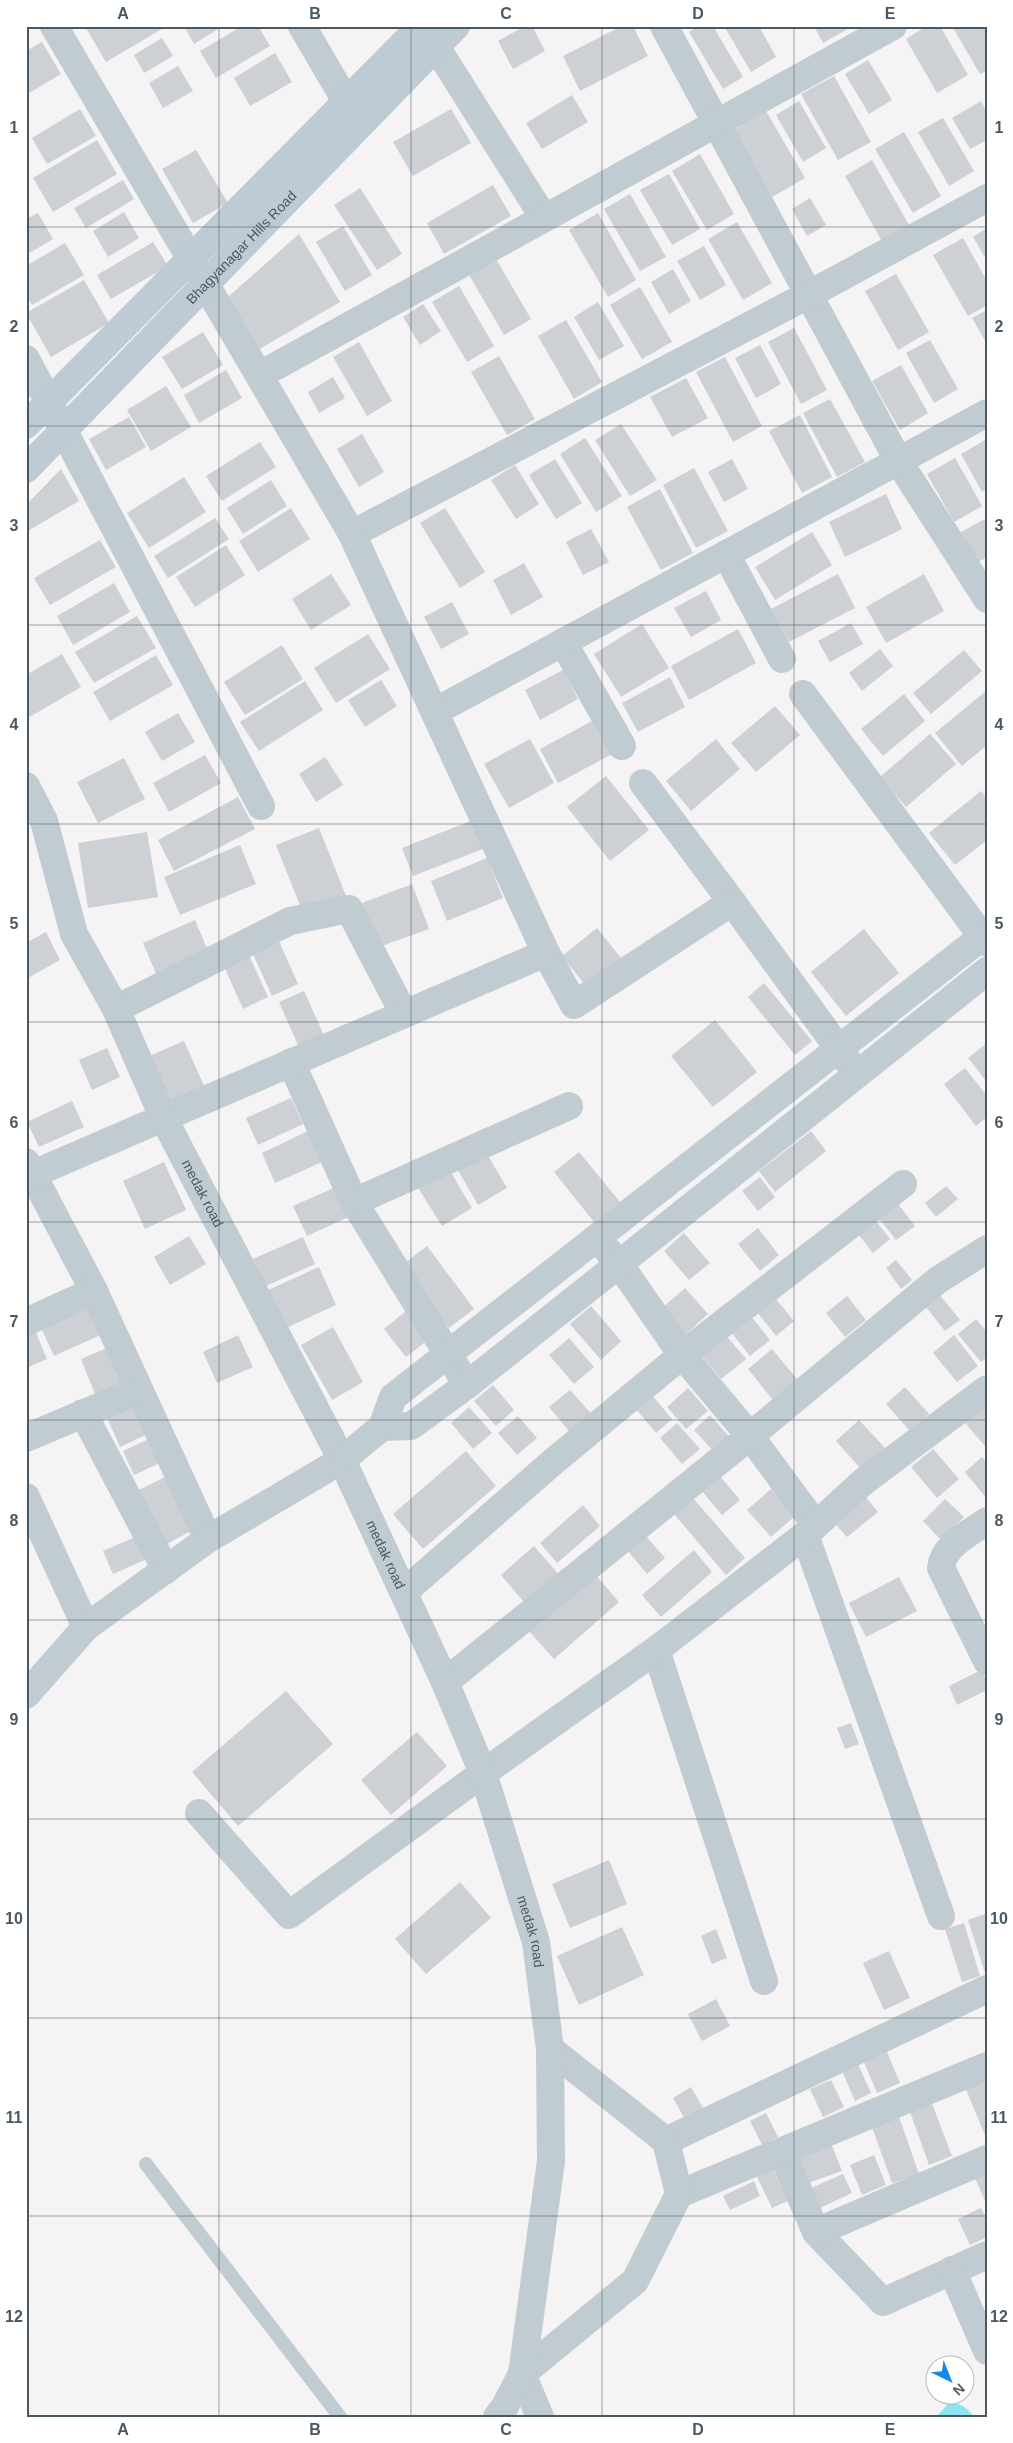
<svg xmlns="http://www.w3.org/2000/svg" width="1013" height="2443" font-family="Arial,sans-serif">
<rect width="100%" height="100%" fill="#f5f3f3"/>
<path fill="#8fe5ef" d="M949,2403C961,2403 966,2407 974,2417H936Z"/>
<g fill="#cdd0d5">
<path d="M89,26H167L106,62L86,28Z"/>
<path d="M184,26H223L194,44Z"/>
<path d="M242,26H258L270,46L216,78L200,51Z"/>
<path d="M525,26H532L545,51L513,69L498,41Z"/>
<path d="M622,26H633L648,56L580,91L563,56Z"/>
<path d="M699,26H713L743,77L723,89L689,32Z"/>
<path d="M724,26H759L776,57L751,72Z"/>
<path d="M814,26H853L823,43Z"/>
<path d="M927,26H940L968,75L937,93L906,39Z"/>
<path d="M952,26H987V71L980,74Z"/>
<path d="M162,38L173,56L144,73L134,55Z"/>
<path d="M42,42L61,74L26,95V51Z"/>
<path d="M275,53L292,82L250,106L234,78Z"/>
<path d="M868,60L892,100L869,114L845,74Z"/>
<path d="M178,66L193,91L163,108L149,83Z"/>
<path d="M834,76L871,142L838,160L801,94Z"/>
<path d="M572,95L588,122L542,149L526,123Z"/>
<path d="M799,101L826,148L803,162L776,115Z"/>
<path d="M981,101L987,112V140L970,149L952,118Z"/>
<path d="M80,109L96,136L47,164L32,138Z"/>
<path d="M451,109L471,143L413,176L393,142Z"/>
<path d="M766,111L805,178L772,197L734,130Z"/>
<path d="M943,118L974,171L949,186L918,132Z"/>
<path d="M904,132L941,196L913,213L875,149Z"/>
<path d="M97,140L117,174L53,212L33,178Z"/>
<path d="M196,150L228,203L193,223L162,169Z"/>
<path d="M700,154L734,214L707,230L672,171Z"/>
<path d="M872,160L909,225L882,241L845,176Z"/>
<path d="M669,174L700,229L672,245L640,190Z"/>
<path d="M123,180L134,199L86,228L74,208Z"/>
<path d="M493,185L511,216L444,254L427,223Z"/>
<path d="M360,188L402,254L377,270L334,205Z"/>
<path d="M630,194L666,257L640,271L604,209Z"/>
<path d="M810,198L826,225L807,236L792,209Z"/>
<path d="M124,212L139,238L108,257L93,231Z"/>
<path d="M38,213L53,239L26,255V219Z"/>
<path d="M598,213L636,280L608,297L569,230Z"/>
<path d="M737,222L772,283L743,300L708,239Z"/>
<path d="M343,226L372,275L345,291L316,242Z"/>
<path d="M987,228V261L973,237Z"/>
<path d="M299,234L340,302L258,350L228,297Z"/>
<path d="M963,238L987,281V305L968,316L933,255Z"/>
<path d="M153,242L168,266L111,299L97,275Z"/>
<path d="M65,243L84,275L32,305L26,296V266Z"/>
<path d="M704,246L726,285L700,300L677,261Z"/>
<path d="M496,259L531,319L504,335L469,275Z"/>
<path d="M673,269L691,301L669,314L651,282Z"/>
<path d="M896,274L929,332L898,350L865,291Z"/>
<path d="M84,280L109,323L51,357L26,313Z"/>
<path d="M459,286L494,346L467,362L432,302Z"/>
<path d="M640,287L672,342L642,359L610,305Z"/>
<path d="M598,302L624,346L599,360L574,317Z"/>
<path d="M423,304L441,331L420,345L403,317Z"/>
<path d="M987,310V344L972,318Z"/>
<path d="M566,320L602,382L574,399L538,336Z"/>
<path d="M794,328L827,390L801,404L768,342Z"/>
<path d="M203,332L223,365L182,389L162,357Z"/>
<path d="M930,340L958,389L934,403L906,353Z"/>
<path d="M359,342L392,401L367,416L333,357Z"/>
<path d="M760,345L781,384L756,398L735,358Z"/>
<path d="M499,356L535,419L507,435L471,372Z"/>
<path d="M725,357L762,426L733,442L696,372Z"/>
<path d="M901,365L928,413L900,430L872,381Z"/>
<path d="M226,370L242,398L199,423L184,395Z"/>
<path d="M333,377L345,398L319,413L308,392Z"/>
<path d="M686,378L708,418L672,437L650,397Z"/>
<path d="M166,386L191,427L151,451L127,410Z"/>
<path d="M830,399L865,462L837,477L803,413Z"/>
<path d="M800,415L832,477L802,493L769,431Z"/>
<path d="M129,417L146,447L106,470L89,439Z"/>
<path d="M621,424L657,480L630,496L595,440Z"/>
<path d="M362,434L384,472L359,487L337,449Z"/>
<path d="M585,438L622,496L596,512L560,454Z"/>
<path d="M987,439V489L982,492L961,454Z"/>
<path d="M260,442L276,467L222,501L206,476Z"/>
<path d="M955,458L982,506L954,522L927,474Z"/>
<path d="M555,459L582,503L556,519L529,475Z"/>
<path d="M732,459L748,489L724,502L708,472Z"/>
<path d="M515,465L539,504L516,519L491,480Z"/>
<path d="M694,468L728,531L696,548L663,485Z"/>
<path d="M61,469L79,501L26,532V505Z"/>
<path d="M184,477L206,512L149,548L127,513Z"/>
<path d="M271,480L287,506L243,534L227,508Z"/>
<path d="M660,489L693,553L661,570L627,507Z"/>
<path d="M886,494L902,529L845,557L829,522Z"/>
<path d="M291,508L310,539L258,572L239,541Z"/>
<path d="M445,508L485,572L460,588L420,523Z"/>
<path d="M215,518L229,539L168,578L154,556Z"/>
<path d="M987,518V557L978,562L961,532Z"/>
<path d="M591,529L609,562L583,575L566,542Z"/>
<path d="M812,532L832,565L775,600L755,567Z"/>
<path d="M100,540L116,567L50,605L34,578Z"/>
<path d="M226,545L245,575L195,607L176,577Z"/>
<path d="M524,563L543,597L511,615L493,580Z"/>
<path d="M331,574L351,605L311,630L292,599Z"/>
<path d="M838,574L855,608L789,642L771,609Z"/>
<path d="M924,574L944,611L886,643L866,607Z"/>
<path d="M114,583L130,612L73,645L57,616Z"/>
<path d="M706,591L721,620L691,637L674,608Z"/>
<path d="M452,602L469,634L441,649L424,617Z"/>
<path d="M137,616L156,648L94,683L75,652Z"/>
<path d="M851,623L863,644L830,662L818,641Z"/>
<path d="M642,624L669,668L621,697L594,654Z"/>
<path d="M738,629L756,663L689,700L671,666Z"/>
<path d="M368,634L390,669L336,703L314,668Z"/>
<path d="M282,645L303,679L245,715L224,682Z"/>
<path d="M880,649L893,666L862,691L849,673Z"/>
<path d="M964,650L982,671L931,714L913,693Z"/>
<path d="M62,654L81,687L26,719V675Z"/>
<path d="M156,655L173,685L110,721L93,692Z"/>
<path d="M563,670L578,699L540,720L525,690Z"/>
<path d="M670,677L685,707L638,732L622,703Z"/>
<path d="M381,680L397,706L365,727L348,700Z"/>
<path d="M305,681L323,710L259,751L240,722Z"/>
<path d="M987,690V745L962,766L935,733Z"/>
<path d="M904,694L925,721L883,756L861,729Z"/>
<path d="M775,706L800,735L756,772L731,743Z"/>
<path d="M178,713L195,742L162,761L145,732Z"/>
<path d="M596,719L614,753L558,783L540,749Z"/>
<path d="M930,734L956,764L906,807L880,777Z"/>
<path d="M530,739L554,783L509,808L484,764Z"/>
<path d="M716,739L740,769L691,811L666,781Z"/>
<path d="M205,755L221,783L169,812L153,783Z"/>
<path d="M325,757L343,785L316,802L299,774Z"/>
<path d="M124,758L145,799L98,823L77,782Z"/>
<path d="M606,776L649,830L610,861L567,807Z"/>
<path d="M981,791L987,798V840L955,865L929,833Z"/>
<path d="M238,797L255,829L174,871L158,840Z"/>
<path d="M473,820L483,849L413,876L402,848Z"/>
<path d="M319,828L346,896L303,913L276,845Z"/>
<path d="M147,832L158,897L88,908L78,843Z"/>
<path d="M240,845L256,884L180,915L164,877Z"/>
<path d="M487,858L503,898L447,921L431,881Z"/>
<path d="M412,884L429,929L379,947L362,903Z"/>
<path d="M195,920L209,953L157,976L143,943Z"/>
<path d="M597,928L621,958L586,986L562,956Z"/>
<path d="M864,929L899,973L846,1016L811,972Z"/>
<path d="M46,932L60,960L26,979V943Z"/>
<path d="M278,939L298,984L272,996L252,952Z"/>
<path d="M248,953L268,997L243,1009L223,964Z"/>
<path d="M764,983L812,1041L795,1055L748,997Z"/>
<path d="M304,991L327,1042L302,1054L279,1002Z"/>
<path d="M715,1020L757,1072L713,1107L671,1056Z"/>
<path d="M184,1041L206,1090L170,1107L147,1057Z"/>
<path d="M987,1043V1082L968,1058Z"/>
<path d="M107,1048L120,1077L92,1090L79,1060Z"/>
<path d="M965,1068L987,1096V1117L976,1126L944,1084Z"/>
<path d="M291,1098L303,1124L258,1145L246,1118Z"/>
<path d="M72,1101L84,1127L39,1147L27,1122Z"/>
<path d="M308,1131L322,1162L275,1183L262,1153Z"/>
<path d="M811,1131L826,1151L775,1192L759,1171Z"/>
<path d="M484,1149L507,1188L478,1205L455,1165Z"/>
<path d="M579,1152L620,1202L594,1222L554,1172Z"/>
<path d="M164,1162L186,1210L145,1229L123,1181Z"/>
<path d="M446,1164L472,1208L442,1226L415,1183Z"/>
<path d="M760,1177L775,1197L758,1211L742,1191Z"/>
<path d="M338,1186L351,1216L307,1236L293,1206Z"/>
<path d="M946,1186L958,1199L936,1217L925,1203Z"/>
<path d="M895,1200L915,1226L896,1240L876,1215Z"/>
<path d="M872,1216L890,1239L873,1253L855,1230Z"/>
<path d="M758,1228L779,1255L760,1271L738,1244Z"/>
<path d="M684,1233L710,1263L689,1280L664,1251Z"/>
<path d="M189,1236L206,1264L170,1285L154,1257Z"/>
<path d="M303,1237L315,1264L266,1286L253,1259Z"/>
<path d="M427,1246L474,1309L449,1328L402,1265Z"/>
<path d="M896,1260L912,1280L901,1289L886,1268Z"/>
<path d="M319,1267L336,1305L286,1328L268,1290Z"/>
<path d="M685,1288L708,1314L685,1335L662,1308Z"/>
<path d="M939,1294L960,1320L945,1331L925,1306Z"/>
<path d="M847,1296L866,1320L845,1337L826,1313Z"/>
<path d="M775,1298L794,1321L776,1336L757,1312Z"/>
<path d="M91,1306L103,1334L54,1356L41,1328Z"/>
<path d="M591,1306L621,1341L601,1360L570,1324Z"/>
<path d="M406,1311L429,1339L406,1357L384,1329Z"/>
<path d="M750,1315L770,1340L750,1356L730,1331Z"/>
<path d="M976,1319L987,1332V1357L981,1362L958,1334Z"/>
<path d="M333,1327L363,1382L332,1400L301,1345Z"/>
<path d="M34,1328L47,1359L26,1368V1331Z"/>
<path d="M725,1334L746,1359L721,1379L700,1354Z"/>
<path d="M238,1335L253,1367L217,1383L203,1352Z"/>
<path d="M954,1335L978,1366L957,1382L933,1353Z"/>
<path d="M569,1338L594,1367L574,1384L549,1355Z"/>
<path d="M109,1347L125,1381L95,1394L81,1359Z"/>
<path d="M772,1349L802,1385L777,1405L748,1369Z"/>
<path d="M493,1385L514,1410L496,1426L474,1401Z"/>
<path d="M905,1387L929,1414L910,1431L886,1404Z"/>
<path d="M688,1388L708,1411L686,1429L667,1407Z"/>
<path d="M570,1390L594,1417L573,1436L549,1407Z"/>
<path d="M652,1395L672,1419L656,1433L636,1409Z"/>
<path d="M134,1400L150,1433L120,1447L105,1413Z"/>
<path d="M979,1401L987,1410V1444L985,1446L960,1417Z"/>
<path d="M469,1407L492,1433L473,1449L451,1423Z"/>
<path d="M710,1415L733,1441L717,1455L694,1430Z"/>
<path d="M518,1416L537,1438L517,1455L498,1433Z"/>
<path d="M859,1420L885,1448L861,1469L836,1441Z"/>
<path d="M677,1423L700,1449L682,1464L660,1438Z"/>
<path d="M151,1438L162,1462L134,1475L123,1451Z"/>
<path d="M933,1449L959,1479L937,1498L911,1467Z"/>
<path d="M466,1451L496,1486L423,1549L393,1514Z"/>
<path d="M982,1457L987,1463V1499L965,1472Z"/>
<path d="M718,1474L740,1500L722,1515L700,1489Z"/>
<path d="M165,1477L193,1530L165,1545L137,1491Z"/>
<path d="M771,1489L795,1516L771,1537L747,1510Z"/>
<path d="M864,1495L878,1512L847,1537L833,1521Z"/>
<path d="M693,1498L745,1558L726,1575L674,1514Z"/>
<path d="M945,1499L964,1517L941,1540L923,1521Z"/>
<path d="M583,1505L600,1526L557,1563L540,1543Z"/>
<path d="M646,1536L665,1558L647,1574L628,1551Z"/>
<path d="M135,1537L145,1560L113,1574L103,1551Z"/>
<path d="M534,1546L562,1578L528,1607L501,1575Z"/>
<path d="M694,1550L712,1572L661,1617L642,1595Z"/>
<path d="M594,1573L619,1602L554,1659L528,1630Z"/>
<path d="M899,1577L917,1611L866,1637L849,1603Z"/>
<path d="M981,1670L987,1681V1690L957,1705L949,1686Z"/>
<path d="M286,1691L333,1744L238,1826L192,1772Z"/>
<path d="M851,1723L859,1744L845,1749L837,1728Z"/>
<path d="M417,1732L447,1766L391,1815L361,1780Z"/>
<path d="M609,1860L627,1904L570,1928L552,1884Z"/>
<path d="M460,1882L491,1918L426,1974L395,1939Z"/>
<path d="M985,1914L987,1920L986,1976L968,1920Z"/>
<path d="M964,1923L980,1976L962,1982L945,1929Z"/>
<path d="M622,1927L644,1975L579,2005L557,1956Z"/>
<path d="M716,1929L727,1958L712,1964L701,1936Z"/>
<path d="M889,1951L910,1998L884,2010L863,1963Z"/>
<path d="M716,1999L730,2026L702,2041L688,2014Z"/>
<path d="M887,2052L900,2083L877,2093L864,2062Z"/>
<path d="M858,2064L871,2093L855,2101L842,2071Z"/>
<path d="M987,2078V2140L965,2087Z"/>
<path d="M831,2080L844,2107L823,2117L810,2089Z"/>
<path d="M691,2087L706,2113L687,2123L673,2098Z"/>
<path d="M931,2101L952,2156L929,2165L909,2109Z"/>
<path d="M766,2113L778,2137L762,2145L750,2121Z"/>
<path d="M898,2114L919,2174L892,2183L871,2124Z"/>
<path d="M831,2143L842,2171L808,2183L798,2156Z"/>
<path d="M874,2155L886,2185L862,2195L850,2165Z"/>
<path d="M773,2169L788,2201L772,2208L757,2177Z"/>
<path d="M987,2170V2205L974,2176Z"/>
<path d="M843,2174L852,2193L818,2209L809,2189Z"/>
<path d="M754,2181L760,2196L730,2210L723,2196Z"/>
<path d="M981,2208L987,2219V2237L970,2245L958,2219Z"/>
</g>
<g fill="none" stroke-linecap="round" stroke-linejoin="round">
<path stroke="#c1cbd2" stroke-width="14" d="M146,2164L340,2417"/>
<g stroke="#c1cbd2" stroke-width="28">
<path d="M302,26L358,122"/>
<path d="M423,26L544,218"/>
<path d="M664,26L899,462L987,599"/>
<path d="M26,359L261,806"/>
<path d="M260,375L893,26"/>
<path d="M352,534L808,295L987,198"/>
<path d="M726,554L782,659"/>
<path d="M563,642L622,746"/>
<path d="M803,694L987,943"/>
<path d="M436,711L987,413"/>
<path d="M643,783L732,902"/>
<path d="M546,953L574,1005L732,902L857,1074"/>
<path d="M116,1009L290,921L349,909L404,1014"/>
<path d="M291,1062L354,1202L467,1385"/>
<path d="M26,1162L94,1291L208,1539"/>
<path d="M26,1177L546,953L352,534L54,26"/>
<path d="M354,1202L569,1106"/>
<path d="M597,1238L620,1265L682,1355L750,1436L815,1524"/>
<path d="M26,1322L94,1291"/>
<path d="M83,1413L166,1570"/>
<path d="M26,1438L139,1390"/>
<path d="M26,1497L86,1627"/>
<path d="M987,1521C970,1533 943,1545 941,1568L987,1661"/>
<path d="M805,1535L941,1916"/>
<path d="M404,1592L554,1461L682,1355L903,1184"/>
<path d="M656,1650L764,1981"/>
<path d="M445,1682L750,1436L938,1280L987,1249"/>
<path d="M26,1695L86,1627L208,1539L342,1460"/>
<path d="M199,1813L289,1915L483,1773L656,1650L805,1535L863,1482L987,1389"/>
<path d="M666,2141L987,1989"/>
<path d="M782,2153L816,2232L883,2302L987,2255"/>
<path d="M679,2194L987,2066"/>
<path d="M816,2232L987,2159"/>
<path d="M952,2270L987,2351"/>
<path d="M540,2417L522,2374L635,2281L679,2194L666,2141L550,2049"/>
</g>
<g stroke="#c1cbd2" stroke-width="28">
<path id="s1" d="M26,786L44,821L74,934L116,1009L164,1119L342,1460L445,1682L483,1773L536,1942L550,2049L551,2161L522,2374L504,2408L497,2417"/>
<path d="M382,1427L411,1426L467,1385L987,971"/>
<path d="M342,1460L382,1427L393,1397L987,933"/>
</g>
<g stroke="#bfcbd4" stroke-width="28">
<path d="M26,425L421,26"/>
<path id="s2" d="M26,469L456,26"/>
</g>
</g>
<path fill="none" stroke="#4a5861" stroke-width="1" stroke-opacity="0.55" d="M219,26V2417M411,26V2417M602,26V2417M794,26V2417M26,227H987M26,426H987M26,625H987M26,824H987M26,1022H987M26,1222H987M26,1420H987M26,1620H987M26,1819H987M26,2018H987M26,2216H987"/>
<g text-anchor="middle" stroke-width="4.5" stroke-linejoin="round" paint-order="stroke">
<g font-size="14" fill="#4a5861" stroke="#fff">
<text dy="5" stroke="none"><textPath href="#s2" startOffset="309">Bhagyanagar Hills Road</textPath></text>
<text dy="5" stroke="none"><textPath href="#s1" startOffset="446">medak road</textPath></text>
<text dy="5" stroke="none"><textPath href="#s1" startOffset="851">medak road</textPath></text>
<text dy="5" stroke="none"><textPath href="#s1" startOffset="1256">medak road</textPath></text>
</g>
</g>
<rect width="1013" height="2443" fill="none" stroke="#ffffff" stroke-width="55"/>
<g transform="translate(950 2380) rotate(137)"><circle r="24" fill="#ffffff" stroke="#b7bcc0"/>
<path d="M0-4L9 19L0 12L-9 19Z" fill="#1789eb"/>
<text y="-8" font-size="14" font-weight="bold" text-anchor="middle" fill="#4a5861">N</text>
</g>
<rect x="28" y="28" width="958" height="2388" fill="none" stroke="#4a5861" stroke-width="2"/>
<g font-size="16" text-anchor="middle" font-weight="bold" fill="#4a5861">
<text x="123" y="19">A</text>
<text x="315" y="19">B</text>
<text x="506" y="19">C</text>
<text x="698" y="19">D</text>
<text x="890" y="19">E</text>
<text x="14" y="133">1</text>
<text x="999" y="133">1</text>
<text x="14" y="332">2</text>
<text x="999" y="332">2</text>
<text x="14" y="531">3</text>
<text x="999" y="531">3</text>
<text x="14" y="730">4</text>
<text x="999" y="730">4</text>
<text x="14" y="929">5</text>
<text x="999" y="929">5</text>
<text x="14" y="1128">6</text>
<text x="999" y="1128">6</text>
<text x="14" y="1327">7</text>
<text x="999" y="1327">7</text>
<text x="14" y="1526">8</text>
<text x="999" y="1526">8</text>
<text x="14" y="1725">9</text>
<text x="999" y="1725">9</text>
<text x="14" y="1924">10</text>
<text x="999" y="1924">10</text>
<text x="14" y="2123">11</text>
<text x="999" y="2123">11</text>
<text x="14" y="2322">12</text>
<text x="999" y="2322">12</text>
<text x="123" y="2435">A</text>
<text x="315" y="2435">B</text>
<text x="506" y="2435">C</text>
<text x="698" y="2435">D</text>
<text x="890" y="2435">E</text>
</g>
</svg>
